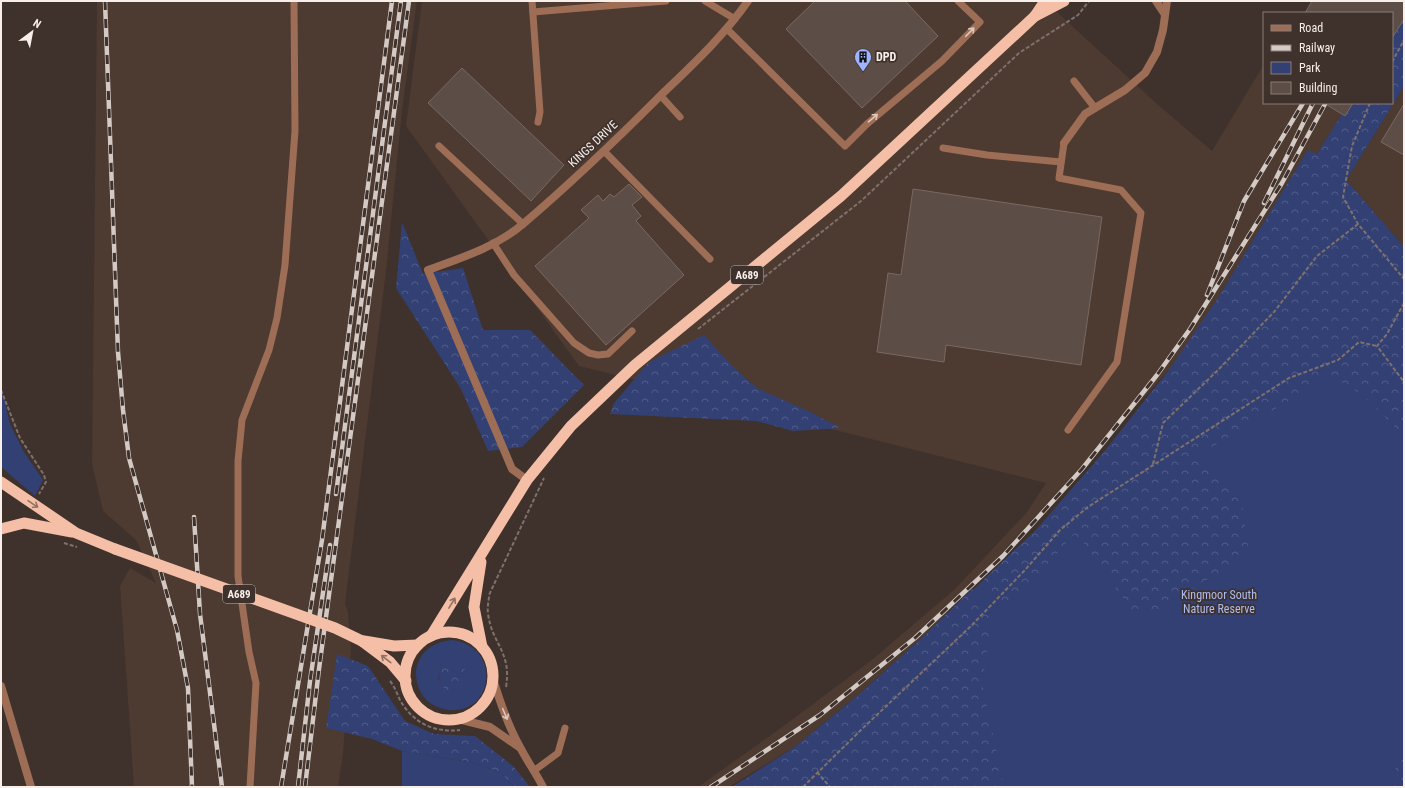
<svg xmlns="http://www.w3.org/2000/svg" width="1405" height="788" font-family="'Roboto Condensed',sans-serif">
<defs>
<pattern id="forest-crowns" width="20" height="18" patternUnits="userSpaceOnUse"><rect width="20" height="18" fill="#334074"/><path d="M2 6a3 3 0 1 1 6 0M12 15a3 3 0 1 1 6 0" fill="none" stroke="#515c88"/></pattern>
</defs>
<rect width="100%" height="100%" fill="#3f312b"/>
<g fill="#4d3a31">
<path d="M97,1H417L402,111L386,271L345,604L348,612L351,650L343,753L338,787H134L120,586L130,568L156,583L136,540L103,511L92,464Z"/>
<path d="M422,1H1045L1156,103L1212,151L1264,64V103H1349L1317,154L1308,150L1218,298L1169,370L934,627L858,695L796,746L729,787H698L785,725L873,659L955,589L1027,512L1046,483L579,366L406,126Z"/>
<path d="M1404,86V247L1346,180Z"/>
</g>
<g fill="#334074" fill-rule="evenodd">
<path d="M1404,86L1346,180L1404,247V787H732L796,746L858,695L934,627L1036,530L1104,452L1169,370L1218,298L1308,150L1317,154L1349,103H1392Z"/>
<path d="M1,385L10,424L24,452L43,480L35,496L1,467Z"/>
<path d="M451,640C501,644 496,714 449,710C442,709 435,707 429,702C420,695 416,684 416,673C417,653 433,642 451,640ZM462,666L467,674L444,688L438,678L441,669Z"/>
<path d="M402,751L475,763L501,773L514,787H402Z"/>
</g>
<g fill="url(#forest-crowns)">
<path d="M1404,13V86L1346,180L1404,247V436C1381,414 1360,386 1328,377L1199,455L1242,504L1249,554L1152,614L1132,611L1083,542L1074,534L1006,611L984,579L1036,530L1104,452L1169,370L1218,298L1308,150L1317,154L1349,103H1392V32Z"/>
<path d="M402,222L423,274L463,268L483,330H530L584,385L522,447L488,451L461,389L396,288Z"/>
<path d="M704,335L733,367L757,388L810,412L841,428L793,431L756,421L610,414L614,403L649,362Z"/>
<path d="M972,589L991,611V629L982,683L1004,787H732C754,773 777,761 797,746C859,699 917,644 972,589Z"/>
<path d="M337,654L368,666L405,721L434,734L475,736L514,767L530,787H514L501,773L475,763L402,751L372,739L326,728Z"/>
<circle cx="453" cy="677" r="14"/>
<path d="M1404,756V787H1384Z"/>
</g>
<g fill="#5c4d46" stroke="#786962">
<path d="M815,1H905L938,36L862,108L786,29Z"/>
<path d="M1312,1H1404V19L1392,38V13H1305Z"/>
<path d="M462,68L564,165L531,201L428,103Z"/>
<path d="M1324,103H1353L1345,116Z"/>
<path d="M1404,104V155L1381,142Z"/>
<path d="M629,184L642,197L632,205L641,216L636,221L684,275L606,345L535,266L589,218L581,210L598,195L603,201L610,194L614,197Z"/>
<path d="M913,189L1102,217L1081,365L946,345L944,362L877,352L888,273L901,275Z"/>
</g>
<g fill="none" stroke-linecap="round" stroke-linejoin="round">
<g stroke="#7e716c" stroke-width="2" stroke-dasharray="4 2" stroke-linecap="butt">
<path d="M1392,62L1404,40"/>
<path d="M1370,103L1352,146L1343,197L1358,224L1404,279"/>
<path d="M1404,303L1387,334L1377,346L1404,382"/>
<path d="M698,329L861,201L1019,53L1078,15L1089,1"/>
<path d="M1,390L20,438L44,475L46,482L39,494"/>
<path d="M1153,464L1163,423L1217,371L1274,312L1317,256L1358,224"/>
<path d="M64,543L77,547"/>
<path d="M390,681C395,687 397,694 400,700C413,723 434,733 460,730"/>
<path d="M506,687C512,651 491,643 488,613C487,607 489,601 489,595L544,478"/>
<path d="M817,772L830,787"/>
<path d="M803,787L863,728L971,626L1024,571L1060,530L1088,507L1289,378L1338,360L1359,342L1377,346"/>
</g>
<g stroke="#9e6d55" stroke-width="7">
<path d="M532,1L540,112L538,122"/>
<path d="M705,1L735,19"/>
<path d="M533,12L666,1"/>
<path d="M727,29L845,146L867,124L942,61L980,22L958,1"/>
<path d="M1074,81L1095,108"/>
<path d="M661,96L680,117"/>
<path d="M1064,143L1059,178L1121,190L1141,213L1117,362L1068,430"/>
<path d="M439,146L523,224"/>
<path d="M943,148L987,155L1061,162"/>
<path d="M604,151L710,259"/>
<path d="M493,243L514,275L574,343L589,353L598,355L608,354L632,331"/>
<path d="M535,770L558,753L565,728"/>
<path d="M250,787L256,683L249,652L238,576V461L242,420L269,350L277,318L285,265L295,131L294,1"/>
</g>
<g stroke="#9e6d55" stroke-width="8">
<path d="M1156,1L1164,13"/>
<path d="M1064,143L1085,114L1125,90L1145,73L1157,52L1163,30L1167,1"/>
<path d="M527,480L512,469L428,270C461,258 496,247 523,224C570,184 615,141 659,97C690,67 723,37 748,1"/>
<path d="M1,686L31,787"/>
</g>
<g stroke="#9e6d55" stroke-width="8">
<path d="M493,679C500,702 508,726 520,747C527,761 536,773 543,787"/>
<path d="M458,719L490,727L519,747"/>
</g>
<g stroke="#f4bfa6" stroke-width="11">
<path d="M1035,16L1064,1"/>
<path d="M1,482L76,533L115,549"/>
<path d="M1,529L24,523L72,532"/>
<path d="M481,562L474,607L482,647"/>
<circle cx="449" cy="676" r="44"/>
<path d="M431,636L527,480L571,426L635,365L841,196L1035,16L1045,1"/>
<path d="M362,641L390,662L406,681"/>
<path d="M364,641L394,646L418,645"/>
</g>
<g stroke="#d4cac5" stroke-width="4.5">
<g id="rail">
<path d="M105,1L118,352L123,410L129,458L177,630L188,688L192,787"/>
<path d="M1264,203L1313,103"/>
<path d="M1207,295L1244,201L1303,103"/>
<path d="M336,494L401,1"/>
<path d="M194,517L200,614L222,787"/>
<path d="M281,787L322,540L392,1"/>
<path d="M298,787L310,681L330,545"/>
<path d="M305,787L319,669L409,1"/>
<path d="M711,787L820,715L915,638L1003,556L1082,469L1157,375L1190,329L1282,183L1325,104"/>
</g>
</g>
<use href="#rail" stroke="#3f312b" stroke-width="3" stroke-dasharray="9" stroke-linecap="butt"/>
<path stroke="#f4bfa6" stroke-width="11" d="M115,549L335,628L362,641"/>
</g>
<defs><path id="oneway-shaft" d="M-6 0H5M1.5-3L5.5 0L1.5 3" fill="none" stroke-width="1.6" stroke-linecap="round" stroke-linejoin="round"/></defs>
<g stroke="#ddc8be">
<use href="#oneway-shaft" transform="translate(970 32) rotate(-46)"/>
<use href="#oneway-shaft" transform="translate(873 118) rotate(-40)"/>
<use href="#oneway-shaft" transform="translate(505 714) rotate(67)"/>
</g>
<g stroke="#907162">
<use href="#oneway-shaft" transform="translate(33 504) rotate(34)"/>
<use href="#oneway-shaft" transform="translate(452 603) rotate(-58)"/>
<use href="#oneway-shaft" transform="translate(386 659) rotate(-142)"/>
</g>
<defs>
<g id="building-pin" transform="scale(0.9)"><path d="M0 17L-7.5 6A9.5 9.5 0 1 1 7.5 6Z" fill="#9eb4fd" stroke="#3f312b"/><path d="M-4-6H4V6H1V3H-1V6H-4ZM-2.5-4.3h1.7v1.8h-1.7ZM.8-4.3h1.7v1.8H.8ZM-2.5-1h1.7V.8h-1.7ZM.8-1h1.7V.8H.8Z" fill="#111"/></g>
</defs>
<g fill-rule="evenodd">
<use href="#building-pin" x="863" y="57"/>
</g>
<g text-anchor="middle" stroke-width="3.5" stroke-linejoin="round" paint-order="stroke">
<g fill="#3f312b" stroke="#c0b6b1" stroke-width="1">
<rect x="731" y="266" width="32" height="18" rx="3"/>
<rect x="223" y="585" width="32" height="18" rx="3"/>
</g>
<g font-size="11" font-weight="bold" fill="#f8efeb">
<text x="747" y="279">A689</text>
<text x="239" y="598">A689</text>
</g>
<g font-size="12" font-weight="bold" fill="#f8efeb" stroke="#3f312b" text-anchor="start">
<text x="876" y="61">DPD</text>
</g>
<g font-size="12" fill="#f8efeb" stroke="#3f312b">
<text transform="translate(593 144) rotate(-43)" y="4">KINGS DRIVE</text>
</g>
<g font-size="12" fill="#acbdf3" stroke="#3f312b">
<text x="1219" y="599">Kingmoor South<tspan x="1219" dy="14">Nature Reserve</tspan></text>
</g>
</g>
<rect width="1405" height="788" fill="none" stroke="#f8efeb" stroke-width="4"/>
<rect x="1263" y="12" width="130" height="92" fill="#3f312b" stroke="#897d78"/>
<rect x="1271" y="25" width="20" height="6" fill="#9e6d55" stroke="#897d78"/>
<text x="1299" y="32" font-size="12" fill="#f8efeb">Road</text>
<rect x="1271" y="45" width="20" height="6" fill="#d4cac5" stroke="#897d78"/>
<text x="1299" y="52" font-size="12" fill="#f8efeb">Railway</text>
<rect x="1271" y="62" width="20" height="12" fill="#334074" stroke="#897d78"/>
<text x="1299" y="72" font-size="12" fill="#f8efeb">Park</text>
<rect x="1271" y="82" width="20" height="12" fill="#5c4d46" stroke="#897d78"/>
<text x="1299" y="92" font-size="12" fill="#f8efeb">Building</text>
<g transform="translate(32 32) rotate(32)" stroke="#3f312b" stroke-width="3" paint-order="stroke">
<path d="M0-3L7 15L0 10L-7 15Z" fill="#f8efeb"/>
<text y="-6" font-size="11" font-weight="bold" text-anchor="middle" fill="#f8efeb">N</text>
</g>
</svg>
